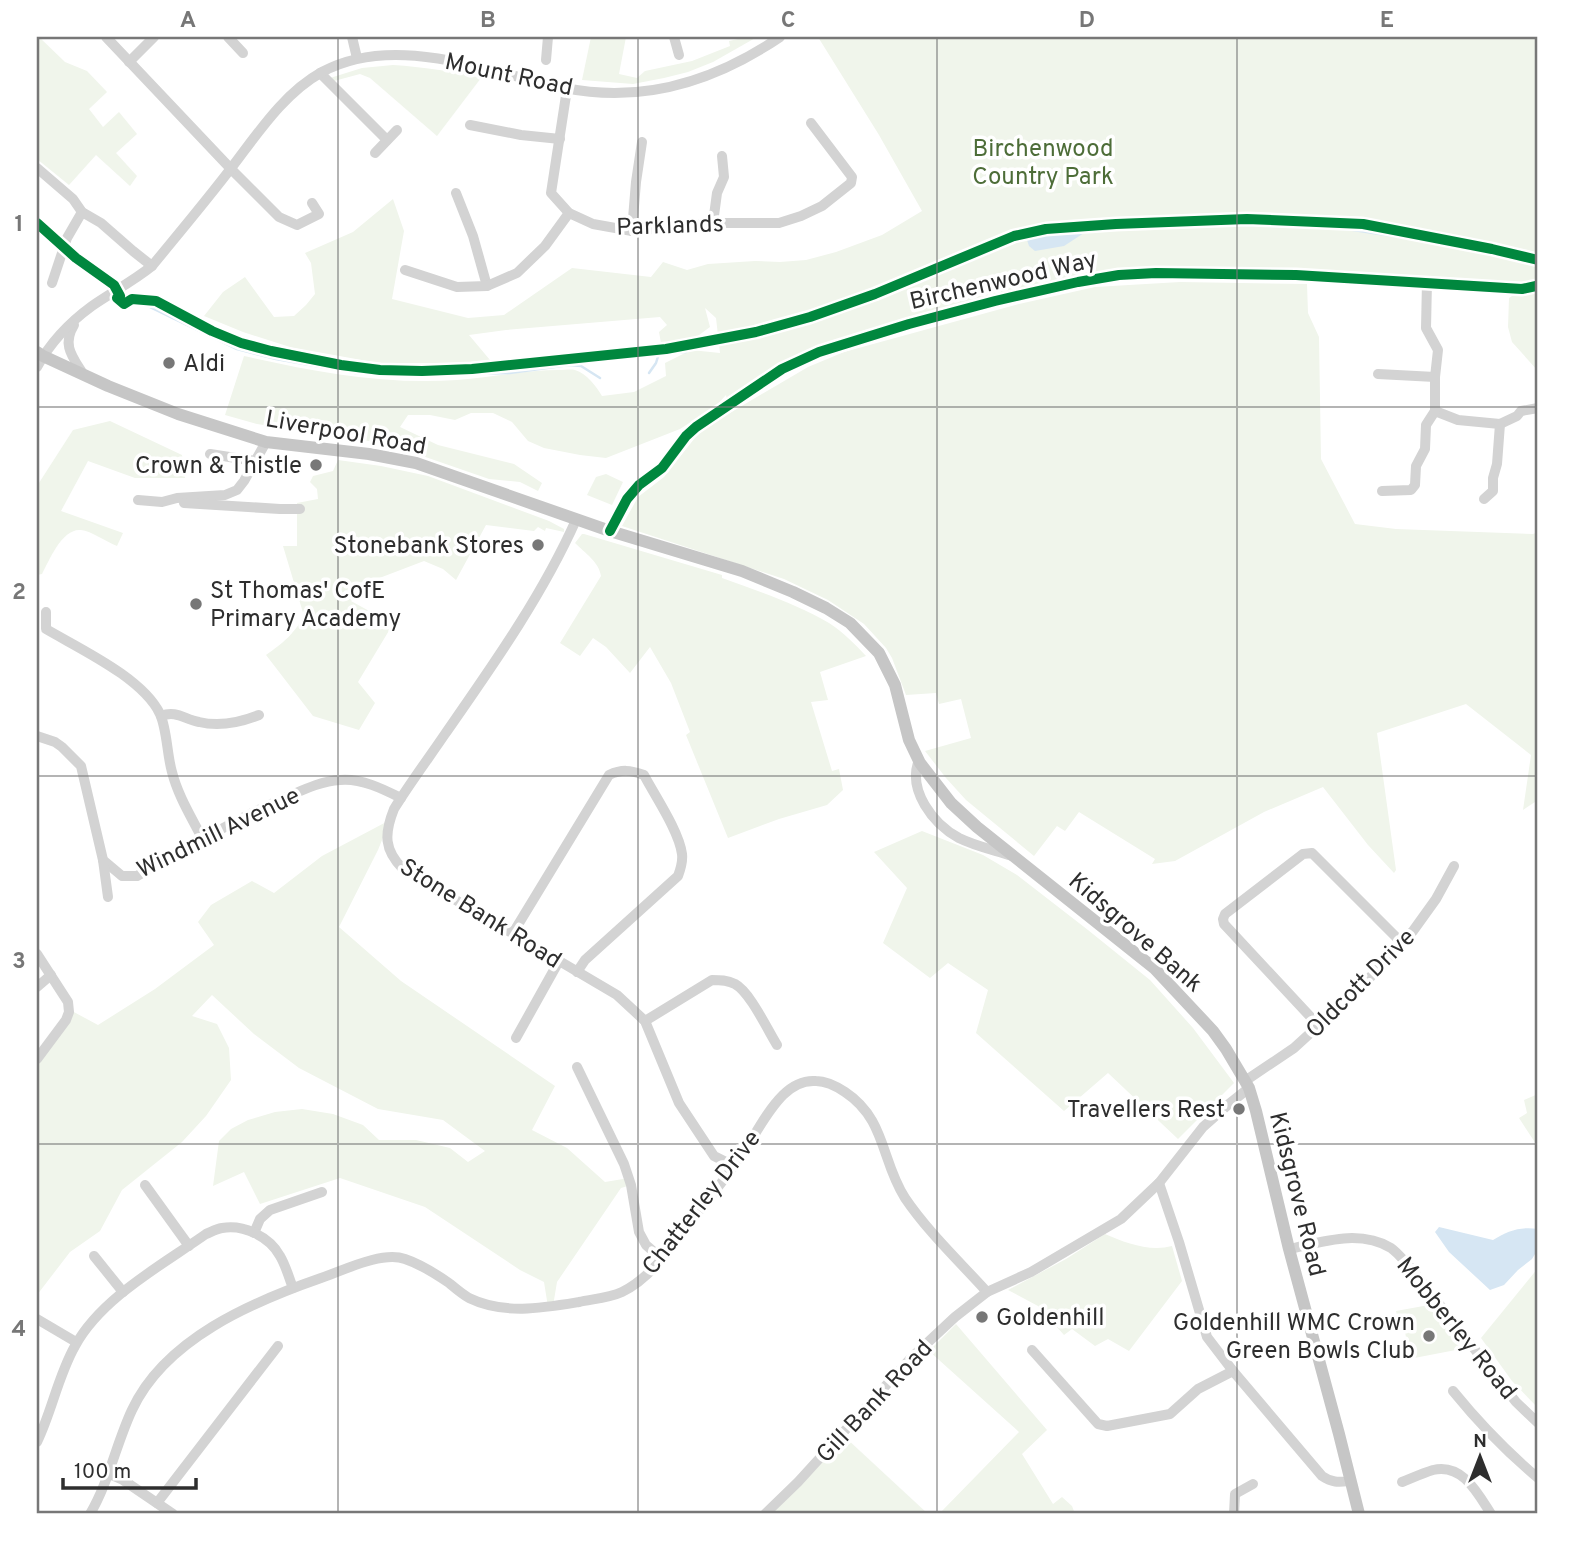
<svg xmlns="http://www.w3.org/2000/svg" width="1575" height="1551" font-family="Overpass,sans-serif">
<rect width="100%" height="100%" fill="#fff"/>
<g fill="#f0f5eb">
<path d="M37,37H39L65,62L87,71L107,92L89,109L103,127L119,112L137,134L116,153L137,176L130,186L96,155L69,185L37,159Z"/>
<path d="M591,37H626L619,74L637,78L645,71L692,61L730,46L729,41L738,39L740,37H757L713,62L688,72L664,78L633,84L582,80Z"/>
<path d="M818,37H1538V371L1512,342L1508,327L1509,298L1521,290L1156,273L1070,283L816,353L728,405L726,395L716,406L680,429L606,458L580,455L544,448L528,441L512,422L493,413H471L455,420L430,415H408L400,427L438,445L514,464L542,483L538,491L520,482L489,479L388,444L257,424L225,415L244,356C315,372 385,385 457,380C492,377 525,370 559,370C564,370 571,369 575,370C587,374 596,386 602,396L634,392L666,376L665,363L691,350L720,353L716,318L705,308L710,327L695,338L661,343L659,332L667,325L660,317L506,330L469,335L490,360L458,363H378L290,347L243,332L204,316L223,292L245,277L274,317L294,316L306,305L315,294L311,263L305,253L353,232L393,199L404,231L392,299L468,318L504,315L572,268L651,277L663,262L687,270L708,264L755,261L780,262L806,260L836,252L882,235L922,211L879,135Z"/>
<path d="M393,65C423,67 452,71 481,78L437,136L370,78L360,74L334,81L330,78L362,68Z"/>
<path d="M1180,282L1307,284L1308,313L1319,337L1321,459L1355,524L1396,529L1533,534L1538,532V800L1523,810L1531,755L1466,704L1377,733L1396,870L1394,873L1368,845L1323,787L1264,812L1175,861L1152,864L1155,859L1079,812L1065,831L1057,826L1034,856L966,800L946,778L925,751L971,738L961,699L939,704L936,693L906,695L892,658L886,648L864,624L828,600L784,579L622,526L638,497L664,477L698,434L728,414L808,367L844,352L1019,304L1095,287Z"/>
<path d="M110,421L182,455L185,478H135L88,461L61,511L123,533L117,546C107,542 91,531 81,530C62,528 49,561 42,574L37,575V486L73,430Z"/>
<path d="M338,460L381,466L428,476L549,521L564,529V532L546,528L545,531L538,527L534,531L486,525L456,580L443,569L424,561L369,582L351,601L393,624L358,682L375,703L359,730L313,716L266,655C283,643 293,635 304,616L283,546H297V503L318,499L317,489L310,482L313,476L333,471Z"/>
<path d="M606,474L623,482L612,505L587,495L596,477Z"/>
<path d="M582,534H584L722,575V578C758,591 796,604 829,623C843,632 855,644 866,656L820,672L828,700L811,702L832,771L839,769L843,790L827,805L779,819L728,838L686,735L690,732L671,683L650,647L630,673L606,647L593,638L580,656L560,643L601,576C599,562 585,553 575,543Z"/>
<path d="M390,820L378,850L339,927L401,981L555,1086L532,1130L567,1148L605,1182L629,1178L631,1185L621,1188L557,1282L553,1306L548,1307L544,1282L520,1270L425,1207L340,1178L260,1204L244,1172L213,1186L219,1141L231,1129L248,1120L275,1112L302,1109L333,1114L363,1125L379,1140H416L450,1148L468,1162L485,1151L443,1120L378,1109L299,1068L254,1034L212,995L192,1016L217,1024L229,1048L231,1080L206,1116L182,1142L122,1190L100,1231L70,1252L37,1295V1059L72,1011L98,1025L155,989L214,945L198,922L211,905L252,881L274,893L322,856Z"/>
<path d="M922,831L983,855L1017,875L1088,930L1150,980L1193,1028L1234,1083L1178,1139L1108,1073L1064,1111L976,1033L988,990L948,963L930,978L883,943L907,888L874,852Z"/>
<path d="M1538,1094V1147L1519,1118L1527,1113L1524,1100Z"/>
<path d="M1105,1234C1125,1243 1150,1252 1172,1246L1182,1281L1129,1351L1108,1339L1095,1346L1072,1329L1064,1335L1038,1306L1008,1290L1066,1259Z"/>
<path d="M1538,1268V1408L1512,1381L1481,1338Z"/>
<path d="M1429,1305L1461,1349L1409,1359L1404,1324L1399,1323L1396,1311Z"/>
<path d="M956,1324L1047,1430L1022,1454L1053,1504L1062,1497L1072,1506L1075,1514H939L1019,1432L929,1351Z"/>
<path d="M846,1438L928,1514H772Z"/>
</g>
<g fill="#d6e6f3">
<path d="M1066,231H1087L1064,246L1035,251L1029,246L1026,237Z"/>
<path d="M1439,1227L1493,1240C1507,1231 1521,1226 1538,1229V1249L1532,1259L1518,1270L1504,1285L1490,1290L1449,1252L1435,1232Z"/>
</g>
<g fill="none" stroke-linecap="round" stroke-linejoin="round">
<g stroke="#d6e6f3" stroke-width="2.5">
<path d="M1087,231L1134,228L1245,225L1347,229L1472,248L1538,264"/>
<path d="M1016,242L1026,237"/>
<path d="M146,305L237,349L276,359L355,373L432,375L510,373L569,365L581,366L600,378"/>
<path d="M812,322L924,280L1005,246"/>
<path d="M649,373L656,363L660,350L670,353L686,352"/>
</g>
<g stroke="#d3d3d3" stroke-width="10">
<path d="M106,37L231,169L279,217L297,225L319,214L312,203"/>
<path d="M228,37L243,53"/>
<path d="M352,37L357,58"/>
<path d="M674,37L679,55"/>
<path d="M546,60L548,37"/>
<path d="M129,62L154,37"/>
<path d="M320,73L387,140"/>
<path d="M567,89L551,193L569,213L593,224L632,231L713,223H779L801,216L822,206L851,183L852,177L811,123"/>
<path d="M470,125L521,135L560,139"/>
<path d="M375,153L397,130"/>
<path d="M37,168L73,199L82,212L101,223L133,251L152,266"/>
<path d="M456,193L473,236L487,286"/>
<path d="M713,223L717,193L724,177L722,156"/>
<path d="M632,231L636,182L642,142"/>
<path d="M405,270L457,287L487,286L517,273L545,246L569,213"/>
<path d="M52,283L67,238L82,212"/>
<path d="M74,325C62,345 72,356 83,374"/>
<path d="M37,367C50,343 70,322 92,306C112,292 132,282 152,266C179,233 206,201 232,167C258,133 284,93 322,72C396,32 489,73 565,88C644,104 715,81 780,37"/>
<path d="M1378,374L1435,377"/>
<path d="M1435,411L1458,420L1500,424L1517,416L1521,411L1538,408"/>
<path d="M210,454L255,461"/>
<path d="M1382,491L1411,490L1415,485L1416,466L1425,449L1426,425L1435,411V377L1438,350L1426,328L1427,282"/>
<path d="M1484,499L1493,491V478L1497,464L1500,424"/>
<path d="M138,500L162,502L177,498L225,495L237,490L244,481L266,442"/>
<path d="M184,503L280,509H300"/>
<path d="M576,520C542,596 493,665 445,734C428,759 410,783 394,809C384,834 384,850 403,869L617,995L645,1021L679,1103L714,1156L734,1166"/>
<path d="M610,531L627,499L639,485L662,468L686,436L696,427L782,369L819,352L909,324L995,301L1078,282L1119,275L1156,273L1296,275L1522,289L1536,286"/>
<path d="M46,612V629C80,649 143,678 160,714C167,729 167,755 172,772C178,796 192,818 203,840"/>
<path d="M161,716C176,710 184,719 199,722C220,727 239,723 259,715"/>
<path d="M37,736L55,742L62,747L81,766L103,860L122,876H137C187,849 236,818 289,796C305,789 322,781 340,780C361,778 383,789 401,798"/>
<path d="M919,760C907,790 933,824 959,838C975,846 994,850 1012,856"/>
<path d="M103,860L108,897"/>
<path d="M513,933L609,775C622,769 630,770 644,775C655,796 679,831 682,854C683,862 681,868 678,876L585,960L577,972"/>
<path d="M37,954L68,1002L69,1012L66,1020L37,1059"/>
<path d="M37,987L51,975"/>
<path d="M645,1021L712,980C720,980 727,980 735,984C750,992 767,1029 777,1045"/>
<path d="M1319,1026L1224,924L1223,919L1225,914L1303,854L1312,853L1402,943"/>
<path d="M516,1038L559,961"/>
<path d="M577,1067L624,1164L631,1185L639,1232L646,1245L662,1259"/>
<path d="M1245,1081L1294,1048L1363,985L1413,931L1436,899L1454,866"/>
<path d="M1159,1183L1179,1242L1207,1337L1233,1371L1322,1476C1332,1483 1339,1482 1350,1481"/>
<path d="M145,1185L189,1246"/>
<path d="M254,1233L260,1219L270,1210L322,1192"/>
<path d="M1289,1249C1322,1242 1359,1229 1391,1248C1398,1253 1404,1261 1410,1267L1516,1402L1538,1423"/>
<path d="M94,1256L123,1292"/>
<path d="M37,1319L76,1342"/>
<path d="M1032,1350L1098,1424L1107,1426L1170,1414L1198,1389L1233,1371"/>
<path d="M1453,1391C1479,1423 1507,1452 1538,1478"/>
<path d="M37,1442C52,1411 58,1376 75,1346C101,1298 162,1265 206,1234C211,1232 216,1229 222,1228C244,1224 270,1237 280,1256C286,1266 289,1278 293,1288"/>
<path d="M109,1474L123,1480L173,1514"/>
<path d="M1402,1482C1412,1478 1423,1473 1433,1470C1463,1463 1478,1494 1491,1514"/>
<path d="M157,1503L278,1346"/>
<path d="M90,1514C109,1482 116,1444 132,1410C165,1339 252,1302 321,1278C344,1270 382,1251 405,1259C420,1264 436,1274 449,1283C455,1288 462,1294 469,1298C504,1315 543,1308 579,1302C593,1299 609,1298 622,1292C653,1277 674,1243 695,1216C712,1195 729,1174 744,1152C756,1133 767,1111 783,1095C792,1086 803,1080 816,1081C827,1081 836,1086 845,1092C886,1119 881,1161 905,1198C928,1232 960,1262 987,1292"/>
<path d="M765,1514L798,1482L910,1359L955,1317L987,1292L1031,1272L1121,1219L1159,1183L1203,1127L1229,1104L1249,1088"/>
<path d="M1234,1514L1235,1494L1253,1484"/>
</g>
<path stroke="#c6c6c6" stroke-width="12" d="M37,352L43,356L108,386L178,414L266,442L369,454L416,463L610,531L742,571L793,592L826,608L850,623L879,653L895,685L909,740L920,763L951,803L977,827L1154,968L1213,1031L1226,1049L1245,1081L1249,1088L1256,1111L1289,1249L1339,1434L1359,1514"/>
<g stroke="#fff" stroke-width="15">
<g id="cycleway">
<path d="M37,223L76,258L114,285L120,296L117,298L124,304L132,299L156,301L212,331L241,343L271,351L341,365L380,370L422,371L472,369L666,349L756,332L810,317L875,294L1014,236L1046,229L1116,224L1247,219L1363,224L1492,249L1538,260"/>
<path d="M610,531L627,499L639,485L662,468L686,436L696,427L782,369L819,352L909,324L995,301L1078,282L1119,275L1156,273L1296,275L1522,289L1536,286"/>
</g>
</g>
<use href="#cycleway" stroke="#00873e" stroke-width="10"/>
</g>
<path fill="none" stroke="#777" stroke-width="2" stroke-opacity="0.55" d="M338,37V1514M638,37V1514M937,37V1514M1237,37V1514M37,407H1538M37,776H1538M37,1144H1538"/>
<g fill="#777" stroke="#fff" stroke-width="2.5">
<circle cx="169" cy="363" r="7"/>
<circle cx="316" cy="465" r="7"/>
<circle cx="538" cy="545" r="7"/>
<circle cx="196" cy="604" r="7"/>
<circle cx="1239" cy="1109" r="7"/>
<circle cx="982" cy="1317" r="7"/>
<circle cx="1429" cy="1336" r="7"/>
</g>
<g text-anchor="middle" stroke-width="7" stroke-linejoin="round" paint-order="stroke">
<g font-size="24" fill="#2e2e2e" stroke="#fff">
<text transform="translate(509 74) rotate(12)" y="8">Mount Road</text>
<text transform="translate(670 225) rotate(-2)" y="8">Parklands</text>
<text transform="translate(1003 280) rotate(-13)" y="8">Birchenwood Way</text>
<text transform="translate(346 432) rotate(10)" y="8">Liverpool Road</text>
<text transform="translate(218 832) rotate(-26)" y="8">Windmill Avenue</text>
<text transform="translate(481 913) rotate(32)" y="8">Stone Bank Road</text>
<text transform="translate(1136 932) rotate(41)" y="8">Kidsgrove Bank</text>
<text transform="translate(1360 983) rotate(-45)" y="8">Oldcott Drive</text>
<text transform="translate(1298 1194) rotate(76)" y="8">Kidsgrove Road</text>
<text transform="translate(701 1202) rotate(-52)" y="8">Chatterley Drive</text>
<text transform="translate(1457 1328) rotate(51)" y="8">Mobberley Road</text>
<text transform="translate(874 1401) rotate(-47)" y="8">Gill Bank Road</text>
</g>
<g font-size="24" fill="#4d6d38" stroke="#fff">
<text x="1043" y="156">Birchenwood<tspan x="1043" dy="28">Country Park</tspan></text>
</g>
<g font-size="24" fill="#2e2e2e" stroke="#fff" text-anchor="end">
<text x="183" y="371" text-anchor="start">Aldi</text>
<text x="302" y="473">Crown &amp; Thistle</text>
<text x="524" y="553">Stonebank Stores</text>
<text x="210" y="598" text-anchor="start">St Thomas' CofE<tspan x="210" dy="28">Primary Academy</tspan></text>
<text x="1225" y="1117">Travellers Rest</text>
<text x="996" y="1325" text-anchor="start">Goldenhill</text>
<text x="1415" y="1330">Goldenhill WMC Crown<tspan x="1415" dy="28">Green Bowls Club</tspan></text>
</g>
</g>
<rect width="1575" height="1551" fill="none" stroke="#ffffff" stroke-width="77"/>
<g transform="translate(1480 1457)" stroke="#ffffff" stroke-width="5" paint-order="stroke">
<path d="M0-5L12 26L0 18L-12 26Z" fill="#2e2e2e"/>
<text y="-10" font-size="19" font-weight="bold" text-anchor="middle" fill="#2e2e2e">N</text>
</g>
<path d="M63 1478v10h133v-10" fill="none" stroke="#2e2e2e" stroke-width="3.5"/>
<text x="74" y="1478" font-size="21" fill="#2e2e2e" stroke="#ffffff" stroke-width="5" paint-order="stroke">100 m</text>
<rect x="38" y="38" width="1498" height="1474" fill="none" stroke="#777" stroke-width="2.5"/>
<g font-size="23" text-anchor="middle" font-weight="bold" fill="#777">
<text x="188" y="27">A</text>
<text x="488" y="27">B</text>
<text x="788" y="27">C</text>
<text x="1087" y="27">D</text>
<text x="1387" y="27">E</text>
<text x="19" y="231">1</text>
<text x="19" y="599">2</text>
<text x="19" y="968">3</text>
<text x="19" y="1336">4</text>
</g>
</svg>
